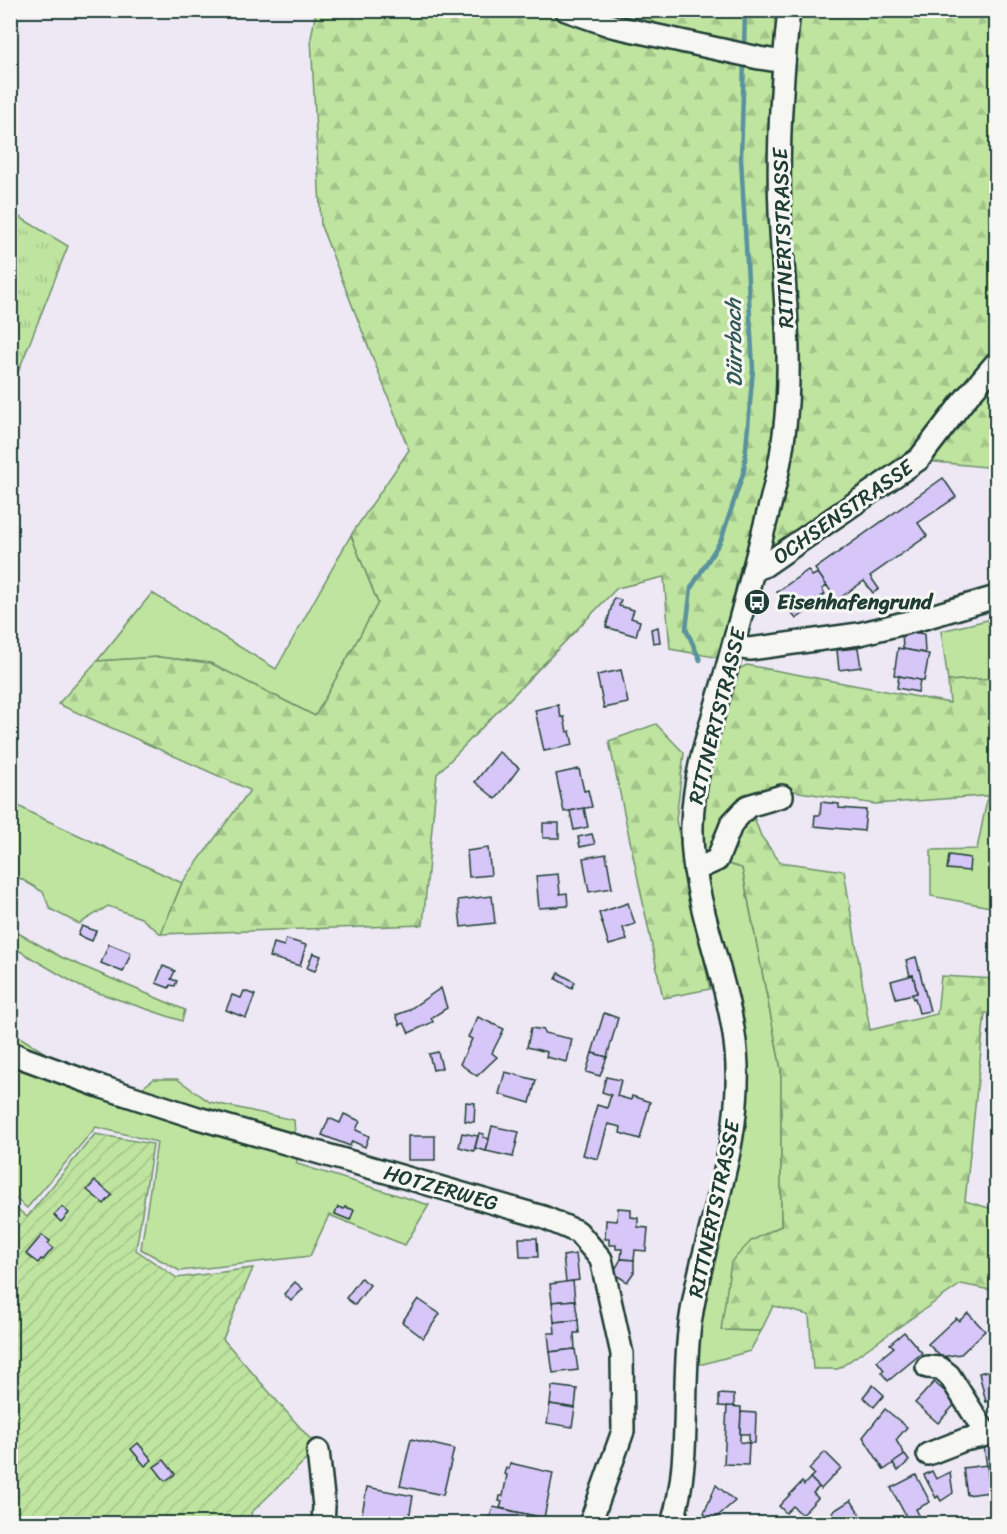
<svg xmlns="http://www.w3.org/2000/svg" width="1007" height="1534" font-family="Sriracha,sans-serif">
<defs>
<pattern id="forest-firs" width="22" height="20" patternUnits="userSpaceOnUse" patternTransform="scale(1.5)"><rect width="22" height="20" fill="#bee49f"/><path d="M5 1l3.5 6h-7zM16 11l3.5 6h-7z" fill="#a3c48a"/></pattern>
<pattern id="park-tufts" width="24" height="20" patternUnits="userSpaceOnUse" patternTransform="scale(1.5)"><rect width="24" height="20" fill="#bee49f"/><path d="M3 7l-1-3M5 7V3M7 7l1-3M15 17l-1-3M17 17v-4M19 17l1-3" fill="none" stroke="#a3c48a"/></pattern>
<pattern id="garden-furrows" width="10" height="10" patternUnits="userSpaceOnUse" patternTransform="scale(1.5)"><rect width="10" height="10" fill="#bee49f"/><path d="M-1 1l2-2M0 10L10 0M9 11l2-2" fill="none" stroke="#a3c48a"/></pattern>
</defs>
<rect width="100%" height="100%" fill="#ede8f4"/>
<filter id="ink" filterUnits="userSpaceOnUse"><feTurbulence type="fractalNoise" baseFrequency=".0167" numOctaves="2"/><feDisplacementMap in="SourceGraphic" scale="12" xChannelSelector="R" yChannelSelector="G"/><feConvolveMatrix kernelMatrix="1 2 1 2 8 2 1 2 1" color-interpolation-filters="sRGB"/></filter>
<g filter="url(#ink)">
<g fill="#bee49f" stroke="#6e906a" stroke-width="1.5">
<path d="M351,535L378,603L315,716L210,663L159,657L97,661L152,593L276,669Z"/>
<path d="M996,618V678L948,681L941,631Z"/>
<path d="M988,795H996V908L931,896V850L977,849Z"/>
<path d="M10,801L31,813L182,883L161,934L141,918L108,906L79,924L50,909L43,892L11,873Z"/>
<path d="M703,857L742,868L781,1069V1226L751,1241L722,1330L761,1331L750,1351L703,1364L695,1362V1346L743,1109Z"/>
<path d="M18,933L61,957L185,1010L182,1021L81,987L11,946V940Z"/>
<path d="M10,1031L61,1063L142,1088L154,1079H177L210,1102L294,1120L297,1164L429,1205L405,1245L329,1215L310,1256L180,1271L141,1249L157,1142L96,1127L27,1208L11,1195Z"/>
</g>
<g fill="url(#forest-firs)" stroke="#6e906a" stroke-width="1.5">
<path d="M316,11H996V468L904,459L740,567L720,658L670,649L664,577L617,588L437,774L423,925L161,934L182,883L250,790L58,704L97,661L159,657L210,663L315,716L378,603L351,535L409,450L321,226L311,38Z"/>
<path d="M747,665L950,703L948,681L996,678V795L875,804L787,790L747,799L761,836L780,862L844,871L870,1030L937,1014L941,976L996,979V1013H985L965,1201L996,1210V1291L961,1284L838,1369H813L809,1315L773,1306L761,1331L721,1330L731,1262L751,1241L781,1226V1069L742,868L703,857L699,808L730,673Z"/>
<path d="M656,724L684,753L676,820L710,989L663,998L609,741Z"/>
</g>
<path fill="url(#park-tufts)" stroke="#6e906a" stroke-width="1.5" d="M11,212L68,246L11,390Z"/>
<path fill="url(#garden-furrows)" stroke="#6e906a" stroke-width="1.5" d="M95,1134L153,1144L136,1250L177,1278L253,1268L223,1339L318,1448L251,1513L252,1523H11L10,1203L27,1217Z"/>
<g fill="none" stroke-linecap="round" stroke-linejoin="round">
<g stroke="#5a929d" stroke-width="4.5">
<path d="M744,50L745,10"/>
<path d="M700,660L686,629L691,588L721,540L744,471L753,369L741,158L744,61"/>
</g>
</g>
<g fill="#d7c6f8" stroke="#1f3d34" stroke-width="1.5">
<path d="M943,478L956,497L918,523L927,536L870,576L879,589L873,593L864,581L837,600L815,569Z"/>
<path d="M808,570L812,576L818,573L827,586L822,589L825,594L812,603L814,606L796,619L777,592Z"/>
<path d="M614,598L621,600L619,606L634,610L631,618L640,621L636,636L606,627Z"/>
<path d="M658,627L660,642L653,643L651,629Z"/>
<path d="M902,630L924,634L925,653L903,649Z"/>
<path d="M858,648L861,667L839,670L837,650Z"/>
<path d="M898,648L929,654L924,681L894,675Z"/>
<path d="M621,670L628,703L604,708L597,675Z"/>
<path d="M899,676L920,680L918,692L897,688Z"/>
<path d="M558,705L561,717H564L567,732L570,731L573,745L544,751L535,710Z"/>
<path d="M499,752L519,768L496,799L475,782Z"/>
<path d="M579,769L584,791L588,790L592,807L564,812L556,774Z"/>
<path d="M821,802L839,804V808L866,810L864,831L814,826L815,815H820Z"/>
<path d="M584,808L588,827L574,830L570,811Z"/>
<rect x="543" y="823" width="16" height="15"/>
<path d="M592,834L595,844L580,847L578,837Z"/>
<path d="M488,848L491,875L469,877L467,851Z"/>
<path d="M606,854L612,888L589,892L583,858Z"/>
<path d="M949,855L970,858L969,871L947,869Z"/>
<path d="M558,874L560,894L567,893L568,906L539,908L536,876Z"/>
<path d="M492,896L495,923L461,927L458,900Z"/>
<path d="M628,903L635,924L623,928L627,940L609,945L599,913Z"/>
<path d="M82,926L96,931L92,941L78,935Z"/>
<path d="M286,939L306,945L300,966L270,957L274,943L284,946Z"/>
<path d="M109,944L131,953L123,972L101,963Z"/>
<path d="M313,953L321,956L315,971L307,968Z"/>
<path d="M916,957L930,1011L919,1013L915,998L913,999L912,994L917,993L913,975L910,976L906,960Z"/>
<path d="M163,966L175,971L171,979L177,981L175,986L170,985L169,988L156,983Z"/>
<path d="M559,973L575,982L572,988L556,979Z"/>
<path d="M913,975L917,993L896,998L891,981Z"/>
<path d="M441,988L447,1008L431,1018L433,1022L409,1033L404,1023L400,1025L396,1015L407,1011Z"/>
<path d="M244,991L255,995L246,1018L226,1010L232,995L241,998Z"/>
<path d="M604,1013L618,1018L607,1057L592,1053Z"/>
<path d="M478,1017L504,1029L492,1053L497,1057L477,1076L460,1064L472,1039L468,1037Z"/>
<path d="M531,1028L544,1030V1033L572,1039L567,1062L546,1057L547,1052L527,1047Z"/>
<path d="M438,1052L442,1068L433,1070L429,1054Z"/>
<path d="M592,1053L607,1057L600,1076L586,1072Z"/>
<path d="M505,1072L536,1080L530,1103L499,1094Z"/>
<path d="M606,1077L621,1080L617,1096L631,1100L632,1096L650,1102L640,1139L620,1133L621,1127L608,1124L598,1159L583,1155L597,1105L607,1108L611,1095L602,1092Z"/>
<path d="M466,1102L475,1103L474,1122L465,1121Z"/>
<path d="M344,1114L360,1121L356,1130L369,1136L365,1147L352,1141L350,1146L322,1135L329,1118L340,1123Z"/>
<path d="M492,1126L519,1132L513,1157L486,1151Z"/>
<path d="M462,1133L478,1136L474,1151L459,1147Z"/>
<path d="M479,1133L484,1134L483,1137L489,1139L486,1151L475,1148Z"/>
<rect x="408" y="1136" width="27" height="24"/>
<path d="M95,1181L112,1195L104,1204L87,1190Z"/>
<path d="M62,1207L69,1213L61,1222L54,1215Z"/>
<path d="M338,1207L344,1209L345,1207L354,1210L350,1220L335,1214Z"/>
<path d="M618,1208L631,1209V1217L638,1218V1227L648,1228L646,1251L635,1250L634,1260L621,1259L622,1249H616V1245H609V1239H605L606,1220L617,1221Z"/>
<path d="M42,1235L50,1241L48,1244L53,1248L43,1260L41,1259L38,1263L26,1254Z"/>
<path d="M519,1238H537L538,1257H520Z"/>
<path d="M576,1254L579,1280L566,1282L563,1256Z"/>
<path d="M621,1259L634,1260V1272L627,1282L613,1273Z"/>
<path d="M361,1278L370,1285L355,1305L346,1298Z"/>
<path d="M573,1281L575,1300L552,1302L550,1284Z"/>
<path d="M295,1282L303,1289L291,1301L284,1294Z"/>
<path d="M418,1299L440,1314L423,1338L402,1322Z"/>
<path d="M575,1300L578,1320L554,1322L552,1302Z"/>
<path d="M968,1313L985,1331L961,1354L941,1357L928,1344L956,1318L959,1321Z"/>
<path d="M578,1320L579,1333H574L575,1349L550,1352L548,1333H555L554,1322Z"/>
<path d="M904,1332L922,1353L888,1381L881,1372L884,1370L877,1361L894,1347L890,1344Z"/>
<path d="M575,1349L578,1370L553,1373L550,1352Z"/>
<path d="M994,1369L995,1373L996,1372V1399L986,1402L979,1373Z"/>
<path d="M934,1382L957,1402L938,1423L915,1403Z"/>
<path d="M873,1385L884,1395L874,1407L863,1397Z"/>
<path d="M552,1386L577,1389L575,1408L550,1404Z"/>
<path d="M719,1394L734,1395V1407L719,1406Z"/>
<path d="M550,1404L575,1408L572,1427L547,1423Z"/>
<path d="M727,1406L741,1407L740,1442L749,1443L748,1465L724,1464Z"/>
<path d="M885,1409L907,1427L896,1440L905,1455L884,1470L863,1437Z"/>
<path d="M741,1412L756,1413L755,1443H749V1434H740Z"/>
<path d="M411,1439L454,1449L443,1495L400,1486Z"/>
<path d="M138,1443L152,1460L145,1466L131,1449Z"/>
<path d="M993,1445L996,1472L988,1473L984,1447Z"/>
<path d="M825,1452L841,1468L821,1489L810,1478L814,1474L809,1469Z"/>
<path d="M905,1455L909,1461L898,1471L893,1463Z"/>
<path d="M164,1460L175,1474L165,1481L154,1467Z"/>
<path d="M510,1463L553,1473L544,1518L500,1508L502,1502L499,1501L500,1496H503L507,1475L504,1474L506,1468L509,1469Z"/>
<path d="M987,1465L990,1492L967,1495L963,1468Z"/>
<path d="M932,1471L936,1479L950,1472L953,1493L941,1501L938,1496L936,1498L924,1475Z"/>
<path d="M916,1475L930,1502L916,1509L919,1515L908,1520L891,1488Z"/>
<path d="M810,1478L819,1487L813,1493L818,1498L802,1515L793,1506L786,1513L779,1506L802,1482L804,1485Z"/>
<path d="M716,1485L735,1501L711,1522L704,1513Z"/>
<path d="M367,1487L413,1496L408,1524H360Z"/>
<path d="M851,1500L866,1524H839L832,1512Z"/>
<path d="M493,1507L535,1516L534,1524H486L488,1517L490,1518Z"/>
</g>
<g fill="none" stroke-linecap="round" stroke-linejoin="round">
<g stroke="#1f3d34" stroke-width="26">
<g id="minor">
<path d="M566,10L612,26L759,58L784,62"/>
<path d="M753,570L764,566L919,459L961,404L996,363"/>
<path d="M733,647L750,649L859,634L921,619L996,597"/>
<path d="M695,870L717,860L732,823L748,806L782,796"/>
<path d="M10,1052L23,1058L102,1087L198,1118L543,1217L578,1232L601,1259L622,1354L623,1431L590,1524"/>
<path d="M927,1367L940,1368L949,1375L987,1435"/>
<path d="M318,1451L324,1506L323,1524"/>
<path d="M928,1454L964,1440L996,1433"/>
<path d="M672,1524C692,1459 681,1390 690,1324C702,1234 745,1144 736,1051C729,975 690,902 692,825C693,776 710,728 723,682C736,635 749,587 761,540C770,505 780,470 784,434C794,361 783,285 780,211C777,144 782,77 789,10"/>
</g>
</g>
<use href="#minor" stroke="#f6f6f2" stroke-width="21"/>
</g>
</g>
<defs>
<g id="bus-disc" transform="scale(1.35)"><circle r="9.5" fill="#1f3d34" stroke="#f6f6f2"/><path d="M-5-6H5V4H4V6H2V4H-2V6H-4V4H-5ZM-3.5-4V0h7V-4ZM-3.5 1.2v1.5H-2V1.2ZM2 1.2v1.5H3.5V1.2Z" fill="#fff"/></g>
</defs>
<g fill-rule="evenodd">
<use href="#bus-disc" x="757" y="602"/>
</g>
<g text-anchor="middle" stroke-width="6" stroke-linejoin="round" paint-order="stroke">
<g font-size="21" fill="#1f3d34" stroke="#f6f6f2">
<text transform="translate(783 238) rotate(-92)" y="7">RITTNERTSTRASSE</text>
<text transform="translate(843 512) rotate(-35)" y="7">OCHSENSTRASSE</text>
<text transform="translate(717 716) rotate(-76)" y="7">RITTNERTSTRASSE</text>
<text transform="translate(441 1188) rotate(16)" y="7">HOTZERWEG</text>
<text transform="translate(714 1209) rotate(-78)" y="7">RITTNERTSTRASSE</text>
</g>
<g font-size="21" font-weight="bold" fill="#1f3d34" stroke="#f6f6f2" text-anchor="start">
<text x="777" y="609">Eisenhafengrund</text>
</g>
<g font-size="22" font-style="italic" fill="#335957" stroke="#f6f6f2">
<text transform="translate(733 343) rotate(-91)" y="8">Dürrbach</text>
</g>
</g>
<rect width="1007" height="1534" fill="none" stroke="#f6f6f2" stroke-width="36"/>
<rect x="18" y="18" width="971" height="1498" fill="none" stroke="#1f3d34" stroke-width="2" filter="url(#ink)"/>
</svg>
